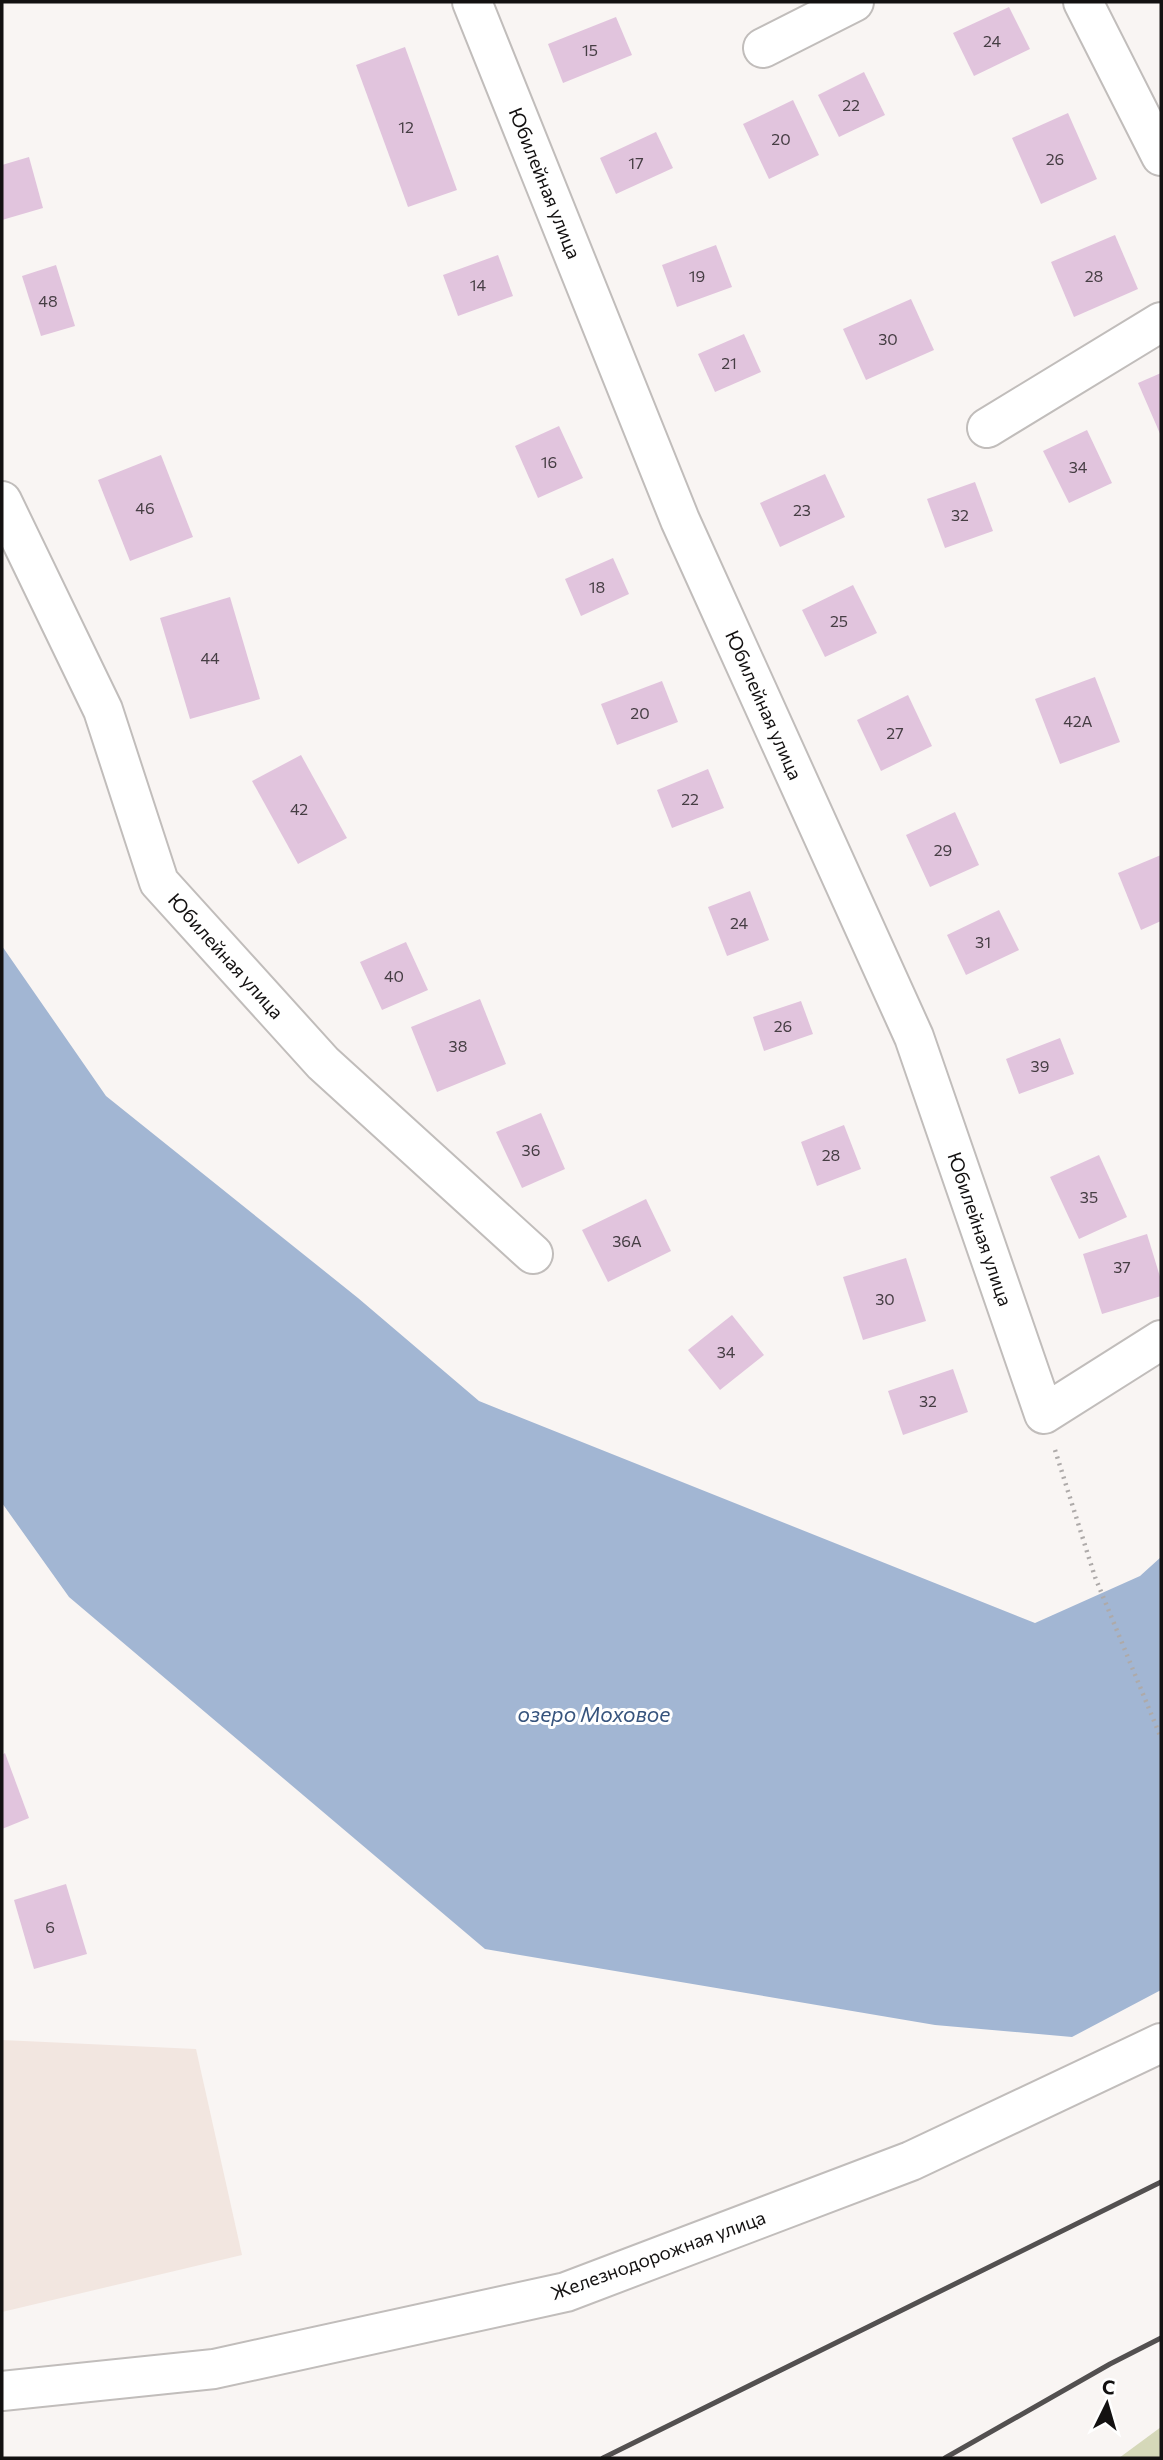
<svg xmlns="http://www.w3.org/2000/svg" width="1163" height="2460" font-family="Commissioner,sans-serif">
<rect width="100%" height="100%" fill="#f9f5f3"/>
<path fill="#f2e6e0" d="M2,2040L196,2049L242,2255L2,2312Z"/>
<path fill="#d5d8b9" d="M1161,2427V2458H1119Z"/>
<path fill="#a2b6d3" d="M2,946L106,1096L358,1298L479,1401L1035,1623L1140,1576L1161,1557V1990L1072,2037L935,2025L485,1949L69,1597L2,1503Z"/>
<g fill="#e1c4dd">
<path d="M1009,7L1030,49L974,76L953,33Z"/>
<path d="M616,17L632,55L563,83L548,44Z"/>
<path d="M405,47L457,190L408,207L356,65Z"/>
<path d="M864,72L885,115L839,137L818,95Z"/>
<path d="M793,100L819,155L769,179L743,124Z"/>
<path d="M1068,113L1097,179L1041,204L1012,138Z"/>
<path d="M656,132L673,168L616,194L600,158Z"/>
<path d="M29,157L43,208L2,220V165Z"/>
<path d="M1115,235L1138,289L1074,317L1051,262Z"/>
<path d="M716,245L732,287L677,307L662,265Z"/>
<path d="M498,255L513,296L458,316L443,275Z"/>
<path d="M56,265L75,326L41,336L22,276Z"/>
<path d="M911,299L934,350L866,380L843,329Z"/>
<path d="M744,334L761,372L715,392L698,354Z"/>
<path d="M1161,373V436L1138,383Z"/>
<path d="M559,426L583,478L538,498L515,446Z"/>
<path d="M1087,430L1112,483L1069,503L1043,451Z"/>
<path d="M161,455L193,537L130,561L98,480Z"/>
<path d="M825,474L845,517L780,547L760,503Z"/>
<path d="M975,482L993,531L945,548L927,499Z"/>
<path d="M613,558L629,594L581,616L565,579Z"/>
<path d="M853,585L877,633L825,657L802,610Z"/>
<path d="M230,597L260,699L190,719L160,618Z"/>
<path d="M1095,677L1120,742L1060,764L1035,699Z"/>
<path d="M662,681L678,722L617,745L601,704Z"/>
<path d="M908,695L932,746L881,771L857,720Z"/>
<path d="M301,755L347,838L298,864L252,781Z"/>
<path d="M708,769L724,808L672,828L657,790Z"/>
<path d="M955,812L979,865L930,887L906,835Z"/>
<path d="M1161,855V921L1141,930L1118,873Z"/>
<path d="M750,891L769,940L727,956L708,907Z"/>
<path d="M999,910L1019,950L966,975L947,935Z"/>
<path d="M406,942L428,990L382,1010L360,962Z"/>
<path d="M480,999L506,1064L437,1092L411,1027Z"/>
<path d="M801,1001L813,1034L764,1051L753,1017Z"/>
<path d="M1060,1038L1074,1074L1019,1094L1006,1059Z"/>
<path d="M541,1113L565,1169L522,1188L496,1132Z"/>
<path d="M844,1125L861,1169L817,1186L801,1142Z"/>
<path d="M1099,1155L1127,1217L1079,1239L1050,1177Z"/>
<path d="M646,1199L671,1251L608,1282L582,1230Z"/>
<path d="M1147,1234L1161,1280V1296L1102,1314L1083,1254Z"/>
<path d="M906,1258L926,1321L863,1340L843,1277Z"/>
<path d="M732,1315L764,1355L720,1390L688,1350Z"/>
<path d="M953,1369L968,1412L903,1435L888,1391Z"/>
<path d="M5,1753L29,1818L2,1829V1755Z"/>
<path d="M66,1884L87,1954L34,1969L14,1900Z"/>
</g>
<g fill="none" stroke-linecap="round" stroke-linejoin="round">
<g stroke="#c1bdbb" stroke-width="42">
<g id="minor">
<path d="M472,2L680,520L914,1037L1044,1414L1161,1340"/>
<path d="M1083,2L1161,156"/>
<path d="M763,48L854,2"/>
<path d="M987,428L1161,322"/>
<path d="M2,501L103,710L159,882L323,1063L533,1254"/>
<path d="M2,2391L214,2369L566,2292L911,2161L1161,2043"/>
</g>
</g>
<path stroke="#aeaaa9" stroke-width="4.5" stroke-dasharray="2 5" stroke-linecap="butt" d="M1055,1450L1095,1577L1161,1738"/>
<use href="#minor" stroke="#fff" stroke-width="38"/>
<g stroke="#535050" stroke-width="5">
<path d="M603,2458L1161,2182"/>
<path d="M945,2458L1110,2364L1161,2338"/>
</g>
</g>
<g text-anchor="middle" stroke-width="6" stroke-linejoin="round" paint-order="stroke">
<g font-size="16" fill="#463e44">
<text x="992" y="47">24</text>
<text x="590" y="56">15</text>
<text x="851" y="111">22</text>
<text x="406" y="133">12</text>
<text x="781" y="145">20</text>
<text x="1055" y="165">26</text>
<text x="636" y="169">17</text>
<text x="697" y="282">19</text>
<text x="1094" y="282">28</text>
<text x="478" y="291">14</text>
<text x="48" y="307">48</text>
<text x="888" y="345">30</text>
<text x="729" y="369">21</text>
<text x="549" y="468">16</text>
<text x="1078" y="473">34</text>
<text x="145" y="514">46</text>
<text x="802" y="516">23</text>
<text x="960" y="521">32</text>
<text x="597" y="593">18</text>
<text x="839" y="627">25</text>
<text x="210" y="664">44</text>
<text x="640" y="719">20</text>
<text x="1078" y="727">42А</text>
<text x="895" y="739">27</text>
<text x="690" y="805">22</text>
<text x="299" y="815">42</text>
<text x="943" y="856">29</text>
<text x="739" y="929">24</text>
<text x="983" y="948">31</text>
<text x="394" y="982">40</text>
<text x="783" y="1032">26</text>
<text x="458" y="1052">38</text>
<text x="1040" y="1072">39</text>
<text x="531" y="1156">36</text>
<text x="831" y="1161">28</text>
<text x="1089" y="1203">35</text>
<text x="627" y="1247">36А</text>
<text x="1122" y="1273">37</text>
<text x="885" y="1305">30</text>
<text x="726" y="1358">34</text>
<text x="928" y="1407">32</text>
<text x="50" y="1933">6</text>
</g>
<g font-size="19" fill="#131111" stroke="#fff">
<text transform="translate(545 183) rotate(68)" y="7">Юбилейная улица</text>
<text transform="translate(764 705) rotate(66)" y="7">Юбилейная улица</text>
<text transform="translate(226 956) rotate(48)" y="7">Юбилейная улица</text>
<text transform="translate(980 1229) rotate(71)" y="7">Юбилейная улица</text>
<text transform="translate(658 2255) rotate(-20)" y="7">Железнодорожная улица</text>
</g>
<g font-size="21" font-style="italic" fill="#37547d" stroke="#fff">
<text x="594" y="1722">озеро Моховое</text>
</g>
</g>
<rect width="1163" height="2460" fill="none" stroke="#131111" stroke-width="7"/>
<g transform="translate(1107 2404) rotate(5)" stroke="#ffffff" stroke-width="5" paint-order="stroke">
<path d="M0-5L12 26L0 18L-12 26Z" fill="#131111"/>
<text y="-10" font-size="19" font-weight="bold" text-anchor="middle" fill="#131111">С</text>
</g>
</svg>
